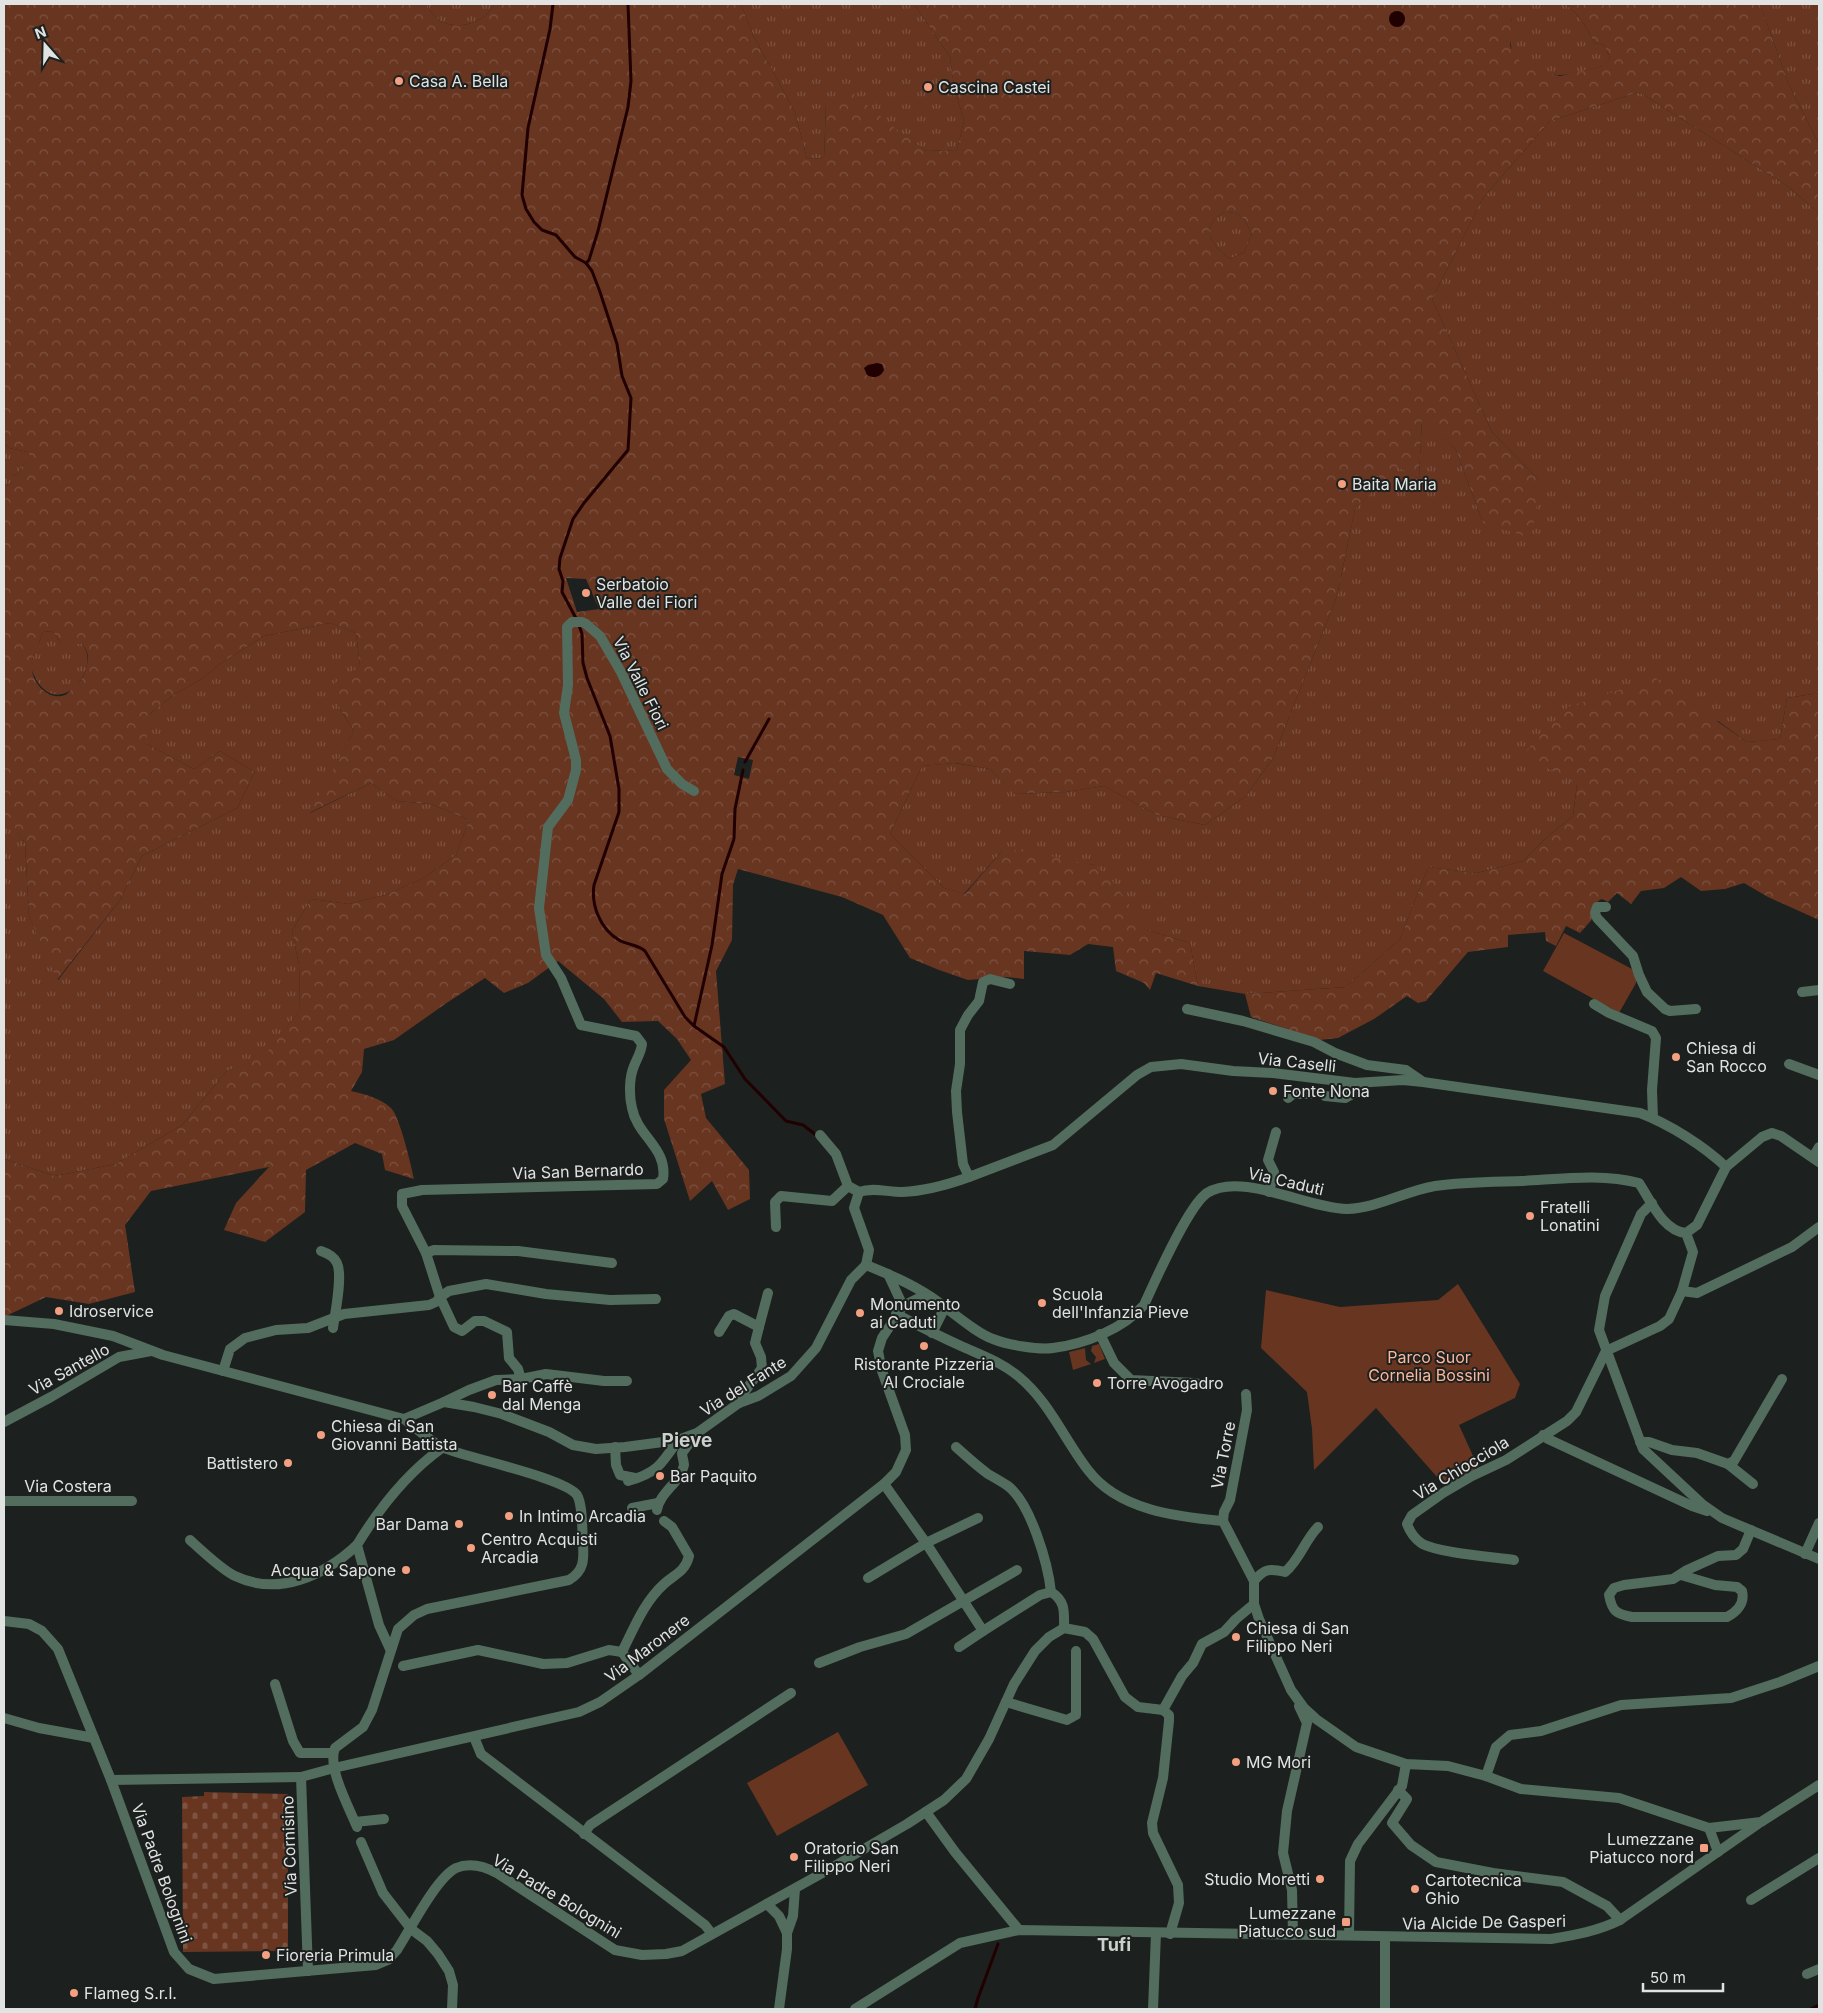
<svg xmlns="http://www.w3.org/2000/svg" width="1823" height="2013" font-family="Inter,sans-serif">
<defs>
<pattern id="grass-tufts" width="24" height="20" patternUnits="userSpaceOnUse" patternTransform="scale(1.25)"><rect width="24" height="20" fill="#683521"/><path d="M3 7l-1-3M5 7V3M7 7l1-3M15 17l-1-3M17 17v-4M19 17l1-3" fill="none" stroke="#7d5241"/></pattern>
<pattern id="forest-crowns" width="20" height="18" patternUnits="userSpaceOnUse" patternTransform="scale(1.25)"><rect width="20" height="18" fill="#683521"/><path d="M2 6a3 3 0 1 1 6 0M12 15a3 3 0 1 1 6 0" fill="none" stroke="#7d5241"/></pattern>
<pattern id="cemetery-stones" width="16" height="16" patternUnits="userSpaceOnUse" patternTransform="scale(1.25)"><rect width="16" height="16" fill="#683521"/><path d="M2 7V4a2 2 0 0 1 4 0v3zM10 15v-3a2 2 0 0 1 4 0v3z" fill="#7d5241"/></pattern>
</defs>
<rect width="100%" height="100%" fill="#1c201e"/>
<g fill="url(#grass-tufts)">
<path d="M428,4H494C492,7 490,11 487,14C473,28 444,30 433,14C430,10 428,9 428,4Z"/>
<path d="M741,4H914L950,57L954,87L964,121L957,150L926,151L893,128L826,104L824,158L807,159L795,112L753,35Z"/>
<path d="M1518,4H1566C1579,15 1587,27 1594,43L1604,45L1610,58L1604,66C1592,68 1568,76 1558,75C1550,75 1536,72 1528,69C1505,57 1506,23 1518,4Z"/>
<path d="M1760,4H1819V144L1789,85Z"/>
<path d="M1639,92L1786,185L1819,213V693L1787,698L1780,739L1747,742L1718,721L1577,784L1573,816L1546,838L1523,861L1477,873L1428,867L1400,939L1346,987L1245,994L1198,986L1190,943L1147,930L1094,865L1001,852L964,894L944,888L890,834L922,766L954,763L990,769L1015,794L1066,792L1104,786L1157,815L1205,825L1246,796L1273,758L1337,596L1355,509L1397,466L1419,478L1422,417L1456,450L1483,523L1541,482L1492,432L1432,299L1483,198L1550,121Z"/>
<path d="M1224,212C1243,212 1244,219 1252,234L1244,252L1230,259C1211,245 1198,228 1224,212Z"/>
<path d="M4,443L9,448L28,452L32,458L22,466L19,473L12,476V482L7,486L4,483Z"/>
<path d="M330,623L356,633L360,666L340,709L354,731L310,813L371,783L397,801L431,804L469,820L456,855L422,879L385,895L349,904L311,899L292,931L299,965L300,1010L264,1057L227,1071L182,1125L116,1164L55,1176L4,1159V829L13,823L25,843L29,916L58,980L120,900L142,856L237,808L255,772L220,751L194,769L147,744V716L175,694L200,680L220,664L264,636Z"/>
<path d="M52,631L62,644H82C105,670 51,731 30,665L43,632Z"/>
</g>
<g fill="url(#forest-crowns)" fill-rule="evenodd">
<path d="M4,4H428C428,9 430,10 433,14C444,30 473,28 487,14C490,11 492,7 494,4H741L753,35L795,112L807,159L824,158L826,104L848,89L893,127L926,151L957,150L964,121L954,87L950,57L914,4H1518L1511,21L1510,46L1521,63L1529,69L1560,76L1603,66L1610,58L1604,45L1594,43C1587,27 1579,15 1566,4H1760L1789,85L1819,144V213L1786,185L1639,92L1550,121L1483,198L1432,299L1492,432L1541,482L1531,538L1483,523L1456,450L1422,418L1419,478L1397,467L1355,509L1337,596L1273,758L1246,796L1205,825L1157,815L1104,786L1066,792L1014,794L990,769L955,763L922,766L890,834L944,888L965,894L1001,852L1024,849L1063,859L1094,865L1111,879L1147,930L1190,943L1198,986L1156,973L1150,990L1144,983L1116,971L1113,947L1088,944L1070,955L1024,951V979L1006,977L968,980L939,970L910,958L883,915L842,897L738,869L733,885L732,940L716,971L725,1084L701,1094L706,1118L749,1170L750,1199L728,1210L712,1181L690,1201L664,1119V1090L691,1060L677,1039L658,1021L622,1022L604,999L558,961L528,983L504,993L485,978L448,1002L394,1040L364,1049L362,1072L351,1091C364,1094 380,1098 391,1108C400,1117 411,1165 414,1179L385,1170L382,1154L355,1143L306,1170L305,1212L265,1242L224,1230L236,1203L269,1167L151,1191L125,1225L135,1292L89,1304L46,1297L4,1317V1159L55,1176L116,1164L182,1125L227,1071L264,1056L300,1010L299,965L292,931L311,899L349,904L385,895L422,879L456,855L469,820L431,804L397,801L371,783L309,813L354,731L340,709L332,685L360,666L356,633L330,623L264,636L220,664L200,680L175,694L147,716V744L194,769L220,751L255,772L237,808L142,856L120,900L57,980L29,916L25,843L13,824L4,829V483L7,486L12,482V476L19,473L22,466L31,458L28,452L9,448L4,443ZM1224,212C1243,212 1244,219 1252,234L1244,252L1230,259C1211,245 1198,228 1224,212ZM566,578L586,579L599,609L577,612ZM52,631L62,644H82C89,652 89,658 86,669C84,677 80,682 74,687C71,689 68,694 65,695C43,704 18,666 40,647L39,642L43,632ZM738,757L753,760L749,779L734,775Z"/>
<path d="M1655,678L1747,742L1780,739L1787,698L1819,693V920L1768,897L1744,883L1725,889L1701,891L1681,877L1664,888L1641,891L1631,904L1617,893L1608,902L1602,899C1594,902 1595,908 1595,916L1580,933L1566,926L1556,946L1546,941L1545,932L1508,935V947L1468,952L1426,1001L1418,1003L1407,996L1374,1019L1338,1038L1320,1040L1251,1017L1245,994L1346,987L1400,939L1428,867L1477,873L1523,861L1546,838L1573,816L1577,784L1522,755L1568,707Z"/>
</g>
<path fill="url(#cemetery-stones)" d="M204,1792L288,1794V1951L183,1952L182,1797L204,1796Z"/>
<g fill="#683521">
<path d="M1564,933L1632,969L1636,976V983L1619,1013L1543,971Z"/>
<path d="M1458,1284L1520,1384L1515,1398L1459,1425L1478,1467L1445,1486L1376,1408L1314,1470L1312,1429L1307,1392L1261,1348L1266,1290L1340,1307L1438,1300Z"/>
<path d="M1099,1344L1105,1359L1094,1363L1096,1357L1091,1351L1092,1346Z"/>
<path d="M1085,1348L1086,1360L1091,1364L1073,1370L1069,1352Z"/>
<path d="M838,1732L868,1785L777,1836L747,1783Z"/>
</g>
<g fill="#200000">
<circle cx="1397" cy="19" r="8"/>
<path d="M877,363L882,364L884,370C881,377 874,379 867,375L864,368L868,365Z"/>
</g>
<g fill="none" stroke-linecap="round" stroke-linejoin="round">
<g stroke="#200000" stroke-width="3">
<path d="M553,4L550,29L528,128L522,195L526,209L534,222L542,230L556,235L575,257L586,263L592,271L600,292L617,344L622,376L631,398L628,450L584,503L573,519L560,558L559,569L563,581L562,592L578,622L582,634L583,663L587,678L610,736L619,789V812L594,885C591,905 600,929 619,940C627,945 637,944 645,951L685,1017L694,1026L724,1047L745,1079L786,1121L803,1125L816,1135"/>
<path d="M586,263L589,260L598,231L628,107L631,81L628,4"/>
<path d="M745,762L769,719"/>
<path d="M694,1026L712,945L722,874L734,839L735,809L743,770"/>
<path d="M975,2009L978,1998L998,1944"/>
<path d="M1811,2009L1819,2005"/>
</g>
<g stroke="#526c5e" stroke-width="10">
<path d="M1606,907H1597L1595,913L1597,918L1633,956L1639,975L1647,992L1665,1009L1670,1011L1696,1009"/>
<path d="M1802,992L1819,990"/>
<path d="M1594,1004L1609,1013L1652,1031L1656,1038L1652,1090L1653,1118"/>
<path d="M1187,1009L1243,1021L1314,1042L1335,1053L1367,1065L1406,1070L1422,1081"/>
<path d="M1789,1064L1819,1075"/>
<path d="M1325,1096L1345,1098L1356,1092L1355,1083"/>
<path d="M1288,1098L1293,1094H1310"/>
<path d="M820,1135L836,1154L848,1186L859,1192L854,1208L869,1250L866,1265"/>
<path d="M1813,1157L1819,1147"/>
<path d="M969,1177L1053,1145L1137,1075L1151,1067L1181,1064L1233,1071L1273,1073L1355,1083L1403,1080L1423,1082L1640,1113C1669,1124 1704,1146 1726,1167"/>
<path d="M859,1192C873,1187 887,1192 902,1192C926,1191 947,1185 969,1177L963,1164L957,1112L956,1091L960,1064V1030L968,1015L979,1001L983,982L990,979L1010,984"/>
<path d="M1269,1192L1274,1172L1268,1160L1276,1132"/>
<path d="M1652,1203L1641,1214L1605,1296L1599,1330L1643,1449L1702,1504L1722,1518L1819,1559"/>
<path d="M776,1227L775,1202L781,1196L832,1201L848,1186"/>
<path d="M321,1251C327,1253 334,1256 337,1263C343,1276 335,1313 333,1328"/>
<path d="M426,1253L434,1250L518,1251L612,1263"/>
<path d="M866,1265C888,1274 910,1283 931,1297C948,1308 975,1333 993,1339C1008,1345 1038,1350 1053,1348C1085,1344 1123,1329 1144,1305C1155,1281 1188,1206 1207,1193C1241,1171 1309,1209 1347,1209C1378,1208 1405,1191 1435,1186C1464,1182 1493,1182 1522,1181C1560,1179 1602,1173 1639,1183C1651,1201 1663,1231 1686,1233L1697,1225L1726,1167L1762,1137L1772,1133L1781,1136L1819,1162"/>
<path d="M888,1274L903,1306"/>
<path d="M1682,1291L1697,1293L1792,1247L1819,1227"/>
<path d="M896,1314C917,1325 939,1336 961,1346C981,1355 1001,1362 1018,1376C1049,1401 1064,1439 1088,1470C1118,1510 1177,1517 1223,1521L1254,1581V1604L1259,1619L1291,1690L1304,1708L1316,1719L1356,1747L1406,1764L1448,1766L1486,1776L1521,1789L1619,1798L1709,1828L1761,1822L1819,1785"/>
<path d="M4,1320L54,1324L113,1336L163,1355L404,1419L444,1402L474,1407L502,1414L549,1432L573,1445L596,1449L625,1447L678,1440L697,1433L739,1403L758,1396L791,1376L816,1348L851,1280L866,1265"/>
<path d="M759,1327L768,1293"/>
<path d="M719,1332L729,1316L734,1314L759,1327L755,1343L761,1357L762,1368L740,1398L739,1403"/>
<path d="M932,1333L945,1307"/>
<path d="M1100,1334L1114,1363L1131,1380L1195,1383L1208,1386"/>
<path d="M223,1371L230,1349L245,1338L276,1330L308,1328L344,1314L429,1305L436,1302L440,1297L426,1253L402,1206V1194L422,1190L657,1184L663,1179C668,1148 637,1136 632,1108C629,1095 629,1078 634,1066C637,1058 641,1053 642,1044L636,1036L581,1025L561,978L546,955L539,908L548,827L568,800L576,770V760L564,713L568,685L567,627L572,622H582L586,624L600,636L621,672L667,769L682,784L694,791"/>
<path d="M521,1379L518,1369L509,1358L507,1332L484,1321H475L462,1331L454,1327L440,1297L449,1291L486,1284L546,1294L610,1300L656,1299"/>
<path d="M444,1402L469,1390L496,1380L521,1379L546,1374L604,1381H627"/>
<path d="M4,1422L51,1397L119,1357L151,1351"/>
<path d="M1543,1435L1548,1439L1692,1506L1707,1511"/>
<path d="M1640,1442H1649L1672,1450L1697,1453L1728,1464L1734,1461L1782,1379"/>
<path d="M615,1447L616,1465L620,1475L635,1478"/>
<path d="M956,1447C966,1456 977,1466 988,1474C995,1478 1002,1482 1008,1486C1031,1504 1048,1564 1051,1592"/>
<path d="M1728,1464L1753,1484"/>
<path d="M628,1481C657,1473 662,1464 678,1440"/>
<path d="M884,1484L926,1543L983,1631L1040,1595L1051,1592C1066,1601 1064,1613 1064,1628"/>
<path d="M4,1501H132"/>
<path d="M632,1508L658,1503"/>
<path d="M657,1510C659,1493 681,1482 684,1465C684,1462 682,1456 682,1453L697,1433"/>
<path d="M1223,1521L1224,1512L1230,1500L1247,1410L1246,1394"/>
<path d="M190,1540C201,1550 222,1570 235,1576C279,1597 325,1575 357,1545"/>
<path d="M1805,1554L1819,1523"/>
<path d="M1514,1560C1493,1557 1437,1553 1421,1543C1414,1538 1410,1532 1407,1524L1412,1515L1443,1493L1472,1476L1506,1460L1567,1421L1576,1412L1606,1351L1660,1326L1669,1319L1682,1291L1693,1252L1686,1233"/>
<path d="M1681,1575L1715,1585L1737,1587L1742,1591C1745,1603 1737,1612 1727,1617H1632C1617,1614 1612,1612 1609,1595L1614,1588L1624,1585L1673,1579L1687,1570L1718,1556L1736,1555L1743,1549L1751,1530"/>
<path d="M868,1578L926,1543L978,1518"/>
<path d="M1254,1581C1264,1569 1269,1568 1285,1572C1299,1561 1305,1540 1318,1527"/>
<path d="M4,1621L29,1624L42,1631L58,1649L111,1780L174,1952L189,1969L214,1979L376,1965L388,1960L397,1950C410,1930 436,1878 456,1868C470,1862 484,1866 497,1873L615,1950L642,1955L666,1954L682,1951L826,1871L907,1824L944,1800L966,1779L989,1739L1014,1684L1035,1651L1049,1637L1064,1628L1085,1632L1093,1639L1125,1697L1138,1707L1163,1710L1182,1676L1193,1663L1202,1644L1224,1632L1236,1619L1254,1604"/>
<path d="M959,1647L983,1631"/>
<path d="M390,1649L379,1625L357,1545C380,1507 407,1473 442,1448"/>
<path d="M819,1663L860,1647L906,1634L1017,1570"/>
<path d="M403,1666L478,1650L543,1664L567,1663L609,1650L622,1652"/>
<path d="M639,1675L622,1652C634,1628 644,1602 664,1584C675,1574 685,1572 689,1556L672,1527L664,1521"/>
<path d="M275,1684L293,1741L300,1753H333"/>
<path d="M1006,1702L1067,1720L1076,1715V1651"/>
<path d="M1163,1710L1169,1715V1721L1163,1778L1152,1823L1153,1833L1178,1885L1179,1903L1170,1934"/>
<path d="M4,1718L39,1728L94,1738"/>
<path d="M474,1737L481,1754L705,1925L712,1934"/>
<path d="M1486,1776L1496,1747L1510,1735L1541,1731L1621,1705L1731,1698L1780,1682L1819,1666"/>
<path d="M111,1780L301,1777"/>
<path d="M1398,1790L1407,1799L1392,1823L1411,1845L1436,1862L1493,1873L1563,1882L1607,1906L1620,1920"/>
<path d="M926,1812L955,1852L1019,1930"/>
<path d="M355,1822L384,1819"/>
<path d="M357,1827C349,1807 327,1768 335,1748L363,1727L372,1710L398,1629L414,1615L427,1609L569,1580C584,1571 584,1560 583,1544C582,1531 583,1505 577,1495C565,1478 468,1458 444,1448C432,1443 415,1427 404,1419"/>
<path d="M1709,1828L1718,1852"/>
<path d="M584,1834L590,1825L791,1693"/>
<path d="M361,1842L383,1893L411,1929L427,1941L438,1954L449,1971L453,1985L452,2009"/>
<path d="M1751,1900L1819,1858"/>
<path d="M767,1904L779,1916L787,1933"/>
<path d="M1293,1935L1292,1890L1283,1853L1287,1811L1307,1723L1299,1706"/>
<path d="M1349,1935L1350,1861L1358,1844L1402,1786L1406,1764"/>
<path d="M1385,1937V2009"/>
<path d="M308,1971L301,1777L334,1768L579,1712L600,1702L639,1675L884,1484L896,1472L906,1450L905,1435L882,1371L878,1351L882,1338L903,1306L917,1299L931,1297"/>
<path d="M1807,1974L1819,1969"/>
<path d="M779,2009L787,1949V1933L793,1916L795,1889"/>
<path d="M855,2009L960,1943L1019,1930L1551,1939C1575,1935 1598,1931 1620,1920L1758,1824"/>
<path d="M1153,2009L1156,1933"/>
</g>
</g>
<g fill="#f2a081" stroke="#1c201e" stroke-width="2">
<circle cx="399" cy="81" r="5"/>
<circle cx="928" cy="87" r="5"/>
<circle cx="1342" cy="484" r="5"/>
<circle cx="586" cy="593" r="5"/>
<circle cx="1676" cy="1057" r="5"/>
<circle cx="1273" cy="1091" r="5"/>
<circle cx="1530" cy="1216" r="5"/>
<circle cx="1042" cy="1303" r="5"/>
<circle cx="59" cy="1311" r="5"/>
<circle cx="860" cy="1313" r="5"/>
<circle cx="924" cy="1346" r="5"/>
<circle cx="1097" cy="1383" r="5"/>
<circle cx="492" cy="1395" r="5"/>
<circle cx="321" cy="1435" r="5"/>
<circle cx="288" cy="1463" r="5"/>
<circle cx="660" cy="1476" r="5"/>
<circle cx="509" cy="1516" r="5"/>
<circle cx="459" cy="1524" r="5"/>
<circle cx="471" cy="1548" r="5"/>
<circle cx="406" cy="1570" r="5"/>
<circle cx="1236" cy="1637" r="5"/>
<circle cx="1236" cy="1762" r="5"/>
<rect x="1699" y="1843" width="10" height="10" rx="2.5"/>
<circle cx="794" cy="1857" r="5"/>
<circle cx="1320" cy="1879" r="5"/>
<circle cx="1415" cy="1889" r="5"/>
<rect x="1341" y="1917" width="10" height="10" rx="2.5"/>
<circle cx="266" cy="1955" r="5"/>
<circle cx="74" cy="1993" r="5"/>
</g>
<g text-anchor="middle" stroke-width="4" stroke-linejoin="round" paint-order="stroke">
<g font-size="16" fill="#e1e3e2" stroke="#1c201e" text-anchor="start">
<text x="409" y="87">Casa A. Bella</text>
<text x="938" y="93">Cascina Castei</text>
<text x="1352" y="490">Baita Maria</text>
<text x="596" y="590">Serbatoio<tspan x="596" dy="18">Valle dei Fiori</tspan></text>
<text x="1686" y="1054">Chiesa di<tspan x="1686" dy="18">San Rocco</tspan></text>
<text x="1283" y="1097">Fonte Nona</text>
<text x="1540" y="1213">Fratelli<tspan x="1540" dy="18">Lonatini</tspan></text>
<text x="1052" y="1300">Scuola<tspan x="1052" dy="18">dell'Infanzia Pieve</tspan></text>
<text x="870" y="1310">Monumento<tspan x="870" dy="18">ai Caduti</tspan></text>
<text x="69" y="1317">Idroservice</text>
<text x="924" y="1370" text-anchor="middle">Ristorante Pizzeria<tspan x="924" dy="18">Al Crociale</tspan></text>
<text x="1107" y="1389">Torre Avogadro</text>
<text x="502" y="1392">Bar Caffè<tspan x="502" dy="18">dal Menga</tspan></text>
<text x="331" y="1432">Chiesa di San<tspan x="331" dy="18">Giovanni Battista</tspan></text>
<text x="278" y="1469" text-anchor="end">Battistero</text>
<text x="670" y="1482">Bar Paquito</text>
<text x="519" y="1522">In Intimo Arcadia</text>
<text x="449" y="1530" text-anchor="end">Bar Dama</text>
<text x="481" y="1545">Centro Acquisti<tspan x="481" dy="18">Arcadia</tspan></text>
<text x="396" y="1576" text-anchor="end">Acqua &amp; Sapone</text>
<text x="1246" y="1634">Chiesa di San<tspan x="1246" dy="18">Filippo Neri</tspan></text>
<text x="1246" y="1768">MG Mori</text>
<text x="1694" y="1845" text-anchor="end">Lumezzane<tspan x="1694" dy="18">Piatucco nord</tspan></text>
<text x="804" y="1854">Oratorio San<tspan x="804" dy="18">Filippo Neri</tspan></text>
<text x="1310" y="1885" text-anchor="end">Studio Moretti</text>
<text x="1425" y="1886">Cartotecnica<tspan x="1425" dy="18">Ghio</tspan></text>
<text x="1336" y="1919" text-anchor="end">Lumezzane<tspan x="1336" dy="18">Piatucco sud</tspan></text>
<text x="276" y="1961">Fioreria Primula</text>
<text x="84" y="1999">Flameg S.r.l.</text>
</g>
<g font-size="16" fill="#e1e3e2" stroke="#1c201e">
<text transform="translate(641 683) rotate(63)" y="6">Via Valle Fiori</text>
<text transform="translate(1297 1062) rotate(6)" y="6">Via Caselli</text>
<text transform="translate(578 1171) rotate(-2)" y="6">Via San Bernardo</text>
<text transform="translate(1286 1181) rotate(13)" y="6">Via Caduti</text>
<text transform="translate(69 1369) rotate(-29)" y="6">Via Santello</text>
<text transform="translate(743 1386) rotate(-32)" y="6">Via del Fante</text>
<text transform="translate(1223 1455) rotate(-79)" y="6">Via Torre</text>
<text transform="translate(1461 1468) rotate(-31)" y="6">Via Chiocciola</text>
<text x="68" y="1492">Via Costera</text>
<text transform="translate(647 1648) rotate(-37)" y="6">Via Maronere</text>
<text transform="translate(289 1846) rotate(-92)" y="6">Via Cornisino</text>
<text transform="translate(162 1873) rotate(70)" y="6">Via Padre Bolognini</text>
<text transform="translate(557 1896) rotate(31)" y="6">Via Padre Bolognini</text>
<text transform="translate(1484 1922) rotate(-1)" y="6">Via Alcide De Gasperi</text>
</g>
<g font-size="16" fill="#fcb69b" stroke="#1c201e">
<text x="1429" y="1363">Parco Suor<tspan x="1429" dy="18">Cornelia Bossini</tspan></text>
</g>
<g font-size="18" font-weight="bold" fill="#ccd1ce" stroke="#1c201e">
<text x="1114" y="1951">Tufi</text>
</g>
<g font-size="19" font-weight="bold" fill="#ccd1ce" stroke="#1c201e">
<text x="687" y="1447">Pieve</text>
</g>
</g>
<rect width="1823" height="2013" fill="none" stroke="#e1e3e2" stroke-width="10"/>
<g transform="translate(45 45) rotate(340)" stroke="#1c201e" stroke-width="4" paint-order="stroke">
<path d="M0-4L9 19L0 12L-9 19Z" fill="#e1e3e2"/>
<text y="-8" font-size="14" font-weight="bold" text-anchor="middle" fill="#e1e3e2">N</text>
</g>
<path d="M1643 1983v8h80v-8" fill="none" stroke="#e1e3e2" stroke-width="2.5"/>
<text x="1650" y="1983" font-size="15" fill="#e1e3e2" stroke="#1c201e" stroke-width="4" paint-order="stroke">50 m</text>
</svg>
